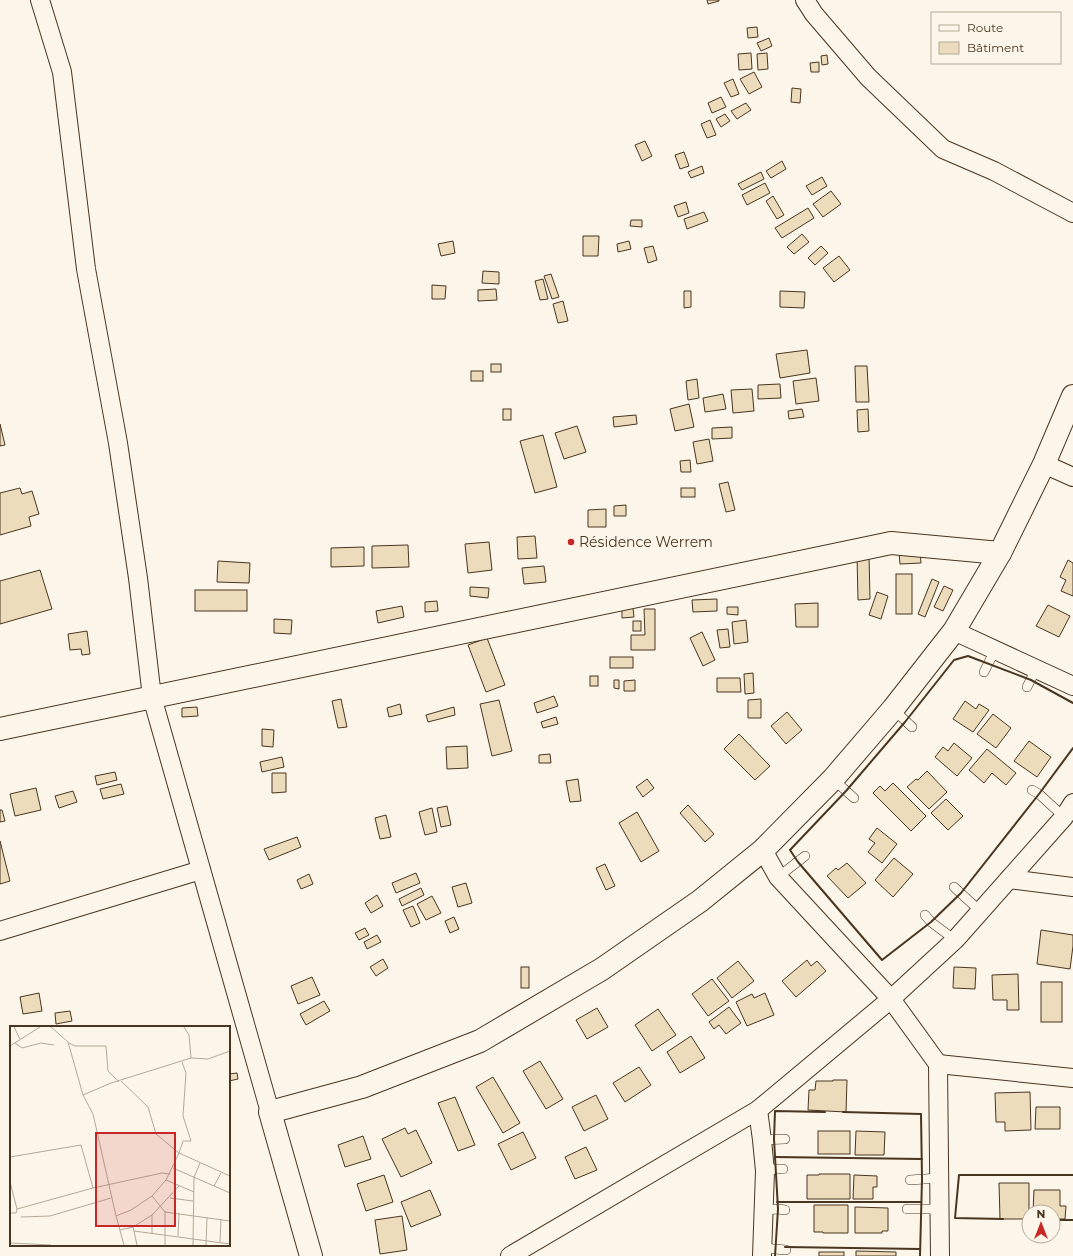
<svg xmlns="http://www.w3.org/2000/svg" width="1073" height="1256" font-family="Montserrat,sans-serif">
<rect width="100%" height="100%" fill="#fbf6e9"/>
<g fill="#ecdcbc" stroke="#4a3520">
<path d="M707,0H719V1L708,4Z"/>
<path d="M757,27L758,37L748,38L747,28Z"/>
<path d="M769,38L772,46L761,51L757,43Z"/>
<path d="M751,53L752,69L739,70L738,54Z"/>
<path d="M767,53L768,69L758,70L757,54Z"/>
<path d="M827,55L828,64L822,65L821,56Z"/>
<path d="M819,62V72H811L810,63Z"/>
<path d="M754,72L762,87L749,94L740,79Z"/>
<path d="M733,79L739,94L731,97L724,83Z"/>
<path d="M792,88L801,89L800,103L791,102Z"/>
<path d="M721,97L726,107L712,113L708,103Z"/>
<path d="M746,103L751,110L737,119L731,111Z"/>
<path d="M725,114L730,121L721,127L716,119Z"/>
<path d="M710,120L716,135L707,138L701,124Z"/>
<path d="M645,141L652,156L642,161L635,145Z"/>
<path d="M684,152L689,166L680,169L675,155Z"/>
<path d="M782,161L786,169L771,178L766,171Z"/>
<path d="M702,166L704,173L691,178L688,172Z"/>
<path d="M761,172L764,179L742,190L738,184Z"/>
<path d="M822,177L827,186L812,195L806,186Z"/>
<path d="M765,183L770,193L747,205L742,195Z"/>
<path d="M831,191L841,204L823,217L813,204Z"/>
<path d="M773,196L784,215L777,219L766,201Z"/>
<path d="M686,202L689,213L678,217L674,206Z"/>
<path d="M808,208L814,218L782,238L775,228Z"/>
<path d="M704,212L708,221L687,229L684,219Z"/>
<path d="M631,220H642V227L630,226Z"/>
<path d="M802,234L809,242L794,254L787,247Z"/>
<path d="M583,236H599L598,256H583Z"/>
<path d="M453,241L455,253L441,256L438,244Z"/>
<path d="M629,241L631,249L618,252L617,244Z"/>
<path d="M653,246L657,260L648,263L644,248Z"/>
<path d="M821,246L828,253L815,265L808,258Z"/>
<path d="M839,256L850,270L834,282L823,268Z"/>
<path d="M483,271L499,272V284L482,283Z"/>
<path d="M551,274L559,297L552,299L544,276Z"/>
<path d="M543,279L548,299L540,300L535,281Z"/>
<path d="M432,285L446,286L445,299H432Z"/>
<path d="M496,289L497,300L478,301V290Z"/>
<path d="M684,291H691V307L684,308Z"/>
<path d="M780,291L805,292L804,308L780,307Z"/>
<path d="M563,301L568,321L558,323L553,304Z"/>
<path d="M807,350L810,373L780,378L776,354Z"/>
<rect x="491" y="364" width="10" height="8"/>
<path d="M855,366H867L869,402H856Z"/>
<rect x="471" y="371" width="12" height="10"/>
<path d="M816,378L819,401L796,404L793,381Z"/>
<path d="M697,379L699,398L688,400L686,381Z"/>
<path d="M780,384L781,398L758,399V385Z"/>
<path d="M752,389L754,411L733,413L731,390Z"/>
<path d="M723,394L726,409L705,412L703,398Z"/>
<path d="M689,404L694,427L675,431L670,409Z"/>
<rect x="503" y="409" width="8" height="11"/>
<path d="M802,409L804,417L789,419L788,411Z"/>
<path d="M868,409L869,431L858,432L857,410Z"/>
<path d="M636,415L637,424L614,427L613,417Z"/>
<path d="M0,424L5,445L0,446Z"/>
<path d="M577,426L586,452L564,459L555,433Z"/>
<path d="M732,427V438L712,439V428Z"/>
<path d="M543,435L557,487L535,493L520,441Z"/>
<path d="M709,439L713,461L697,464L693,442Z"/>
<path d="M690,460L691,472H681L680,461Z"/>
<path d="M728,482L735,510L726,512L719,484Z"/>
<path d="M20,488L22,494L32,491L39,514L29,517L31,526L0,535V493Z"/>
<rect x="681" y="488" width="14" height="9"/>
<path d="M626,505V516H614V506Z"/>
<path d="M606,509V527H588V510Z"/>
<path d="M535,536L537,558L518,559L517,537Z"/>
<path d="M489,542L492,570L468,573L465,544Z"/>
<path d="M408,545L409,567L372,568V546Z"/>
<path d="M364,547V566L331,567V548Z"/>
<path d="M920,552L921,563L900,564L899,553Z"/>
<path d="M869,555L870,599L858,600L857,556Z"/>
<path d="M1068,560L1073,563V596L1061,591L1066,580L1060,577Z"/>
<path d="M218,561L250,563L249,583L217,582Z"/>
<path d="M544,566L546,582L524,584L522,568Z"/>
<path d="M40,570L52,609L0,624V581Z"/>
<rect x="896" y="574" width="16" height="40"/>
<path d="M932,579L939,582L925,617L918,614Z"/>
<path d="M944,586L953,590L943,611L934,607Z"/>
<path d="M470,587L489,588L488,598L470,596Z"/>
<rect x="195" y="590" width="52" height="21"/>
<path d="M877,592L888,596L881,619L869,615Z"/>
<path d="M717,599V611L693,612L692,600Z"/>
<path d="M437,601L438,611L425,612V602Z"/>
<path d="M818,603V627H796L795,604Z"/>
<path d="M1048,605L1070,616L1059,637L1036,626Z"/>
<path d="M402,606L404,617L378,623L376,611Z"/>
<path d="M727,607H738V615L727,614Z"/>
<path d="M633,608L634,617L622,618V609Z"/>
<path d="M644,609H655V650H631V635H645Z"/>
<path d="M274,619L292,620L291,634L274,633Z"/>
<path d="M746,620L748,642L734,644L732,622Z"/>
<rect x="633" y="621" width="8" height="10"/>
<path d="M728,629L730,647L720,648L717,630Z"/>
<path d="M87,631L90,654L82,655L81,649L70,650L68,634Z"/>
<path d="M702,632L715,660L703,666L690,638Z"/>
<path d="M487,638L505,685L486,692L468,645Z"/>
<rect x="610" y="657" width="23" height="11"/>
<path d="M753,673L754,693L745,694L744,674Z"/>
<rect x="590" y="676" width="8" height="10"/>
<path d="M717,678H740L741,692H717Z"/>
<path d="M614,680H619V689L614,688Z"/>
<path d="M635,680V691H624V681Z"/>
<path d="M554,696L558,706L537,713L534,703Z"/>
<path d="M341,699L347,727L338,728L332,701Z"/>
<path d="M761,699V718H748V700Z"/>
<path d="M499,700L512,751L492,756L480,704Z"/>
<path d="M965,701L976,709L979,704L989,710L973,732L953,719Z"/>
<path d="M400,704L402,714L389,717L387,708Z"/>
<path d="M197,707L198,716L182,717V708Z"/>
<path d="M454,707L455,715L428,722L426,715Z"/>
<path d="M787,712L802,730L786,744L771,726Z"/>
<path d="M993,714L1011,728L996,748L977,734Z"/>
<path d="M556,717L558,724L543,728L541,722Z"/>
<path d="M262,729L274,730L273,747L262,746Z"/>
<path d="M739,734L770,766L755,780L724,749Z"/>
<path d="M1029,741L1051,757L1037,777L1014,761Z"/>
<path d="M954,743L972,758L957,776L935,757L943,747L948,751Z"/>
<path d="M467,746L468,768L447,769L446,747Z"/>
<path d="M987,749L1016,773L1006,785L992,773L984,783L969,770Z"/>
<path d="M550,754L551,763H539V755Z"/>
<path d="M282,757L284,767L262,772L260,762Z"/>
<path d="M927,771L947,792L929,809L907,787L916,779L918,780Z"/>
<path d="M115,772L117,780L97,785L95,776Z"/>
<path d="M272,773H286V792L272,793Z"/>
<path d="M578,779L581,801L570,802L566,781Z"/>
<path d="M647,779L654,788L643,797L636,787Z"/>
<path d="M893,783L926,816L911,831L873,793L880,786L885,791Z"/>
<path d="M121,784L124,794L103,799L100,789Z"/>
<path d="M36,788L41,810L15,816L10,794Z"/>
<path d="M73,791L77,802L59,808L55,796Z"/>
<path d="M946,799L963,816L948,830L931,813Z"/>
<path d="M688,805L714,834L705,842L680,813Z"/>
<path d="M447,806L451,825L441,827L437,808Z"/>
<path d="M432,808L437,832L425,835L419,812Z"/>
<path d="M0,810H2L5,821L0,822Z"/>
<path d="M637,812L659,851L641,862L619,823Z"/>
<path d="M386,815L391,837L380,839L375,818Z"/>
<path d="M877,828L897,844L882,863L868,852L875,843L869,839Z"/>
<path d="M297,837L301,847L269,860L264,849Z"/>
<path d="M0,841L10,881L0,884Z"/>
<path d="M894,858L913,874L893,897L875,880Z"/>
<path d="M847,863L866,883L848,898L827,876L836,868L838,870Z"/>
<path d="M605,864L615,886L606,890L596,868Z"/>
<path d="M416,873L420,883L396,893L392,883Z"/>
<path d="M309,874L313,884L301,889L297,880Z"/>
<path d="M466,883L472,903L458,907L452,887Z"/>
<path d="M421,888L424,895L402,906L399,899Z"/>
<path d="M377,895L383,906L371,913L365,903Z"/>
<path d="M432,896L441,913L426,920L417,904Z"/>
<path d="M413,906L420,923L411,927L403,910Z"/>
<path d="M454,917L459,929L450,933L445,921Z"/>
<path d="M365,928L369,935L359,940L355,933Z"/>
<path d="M1041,930L1073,935V946L1070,969L1037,964Z"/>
<path d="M377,935L381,942L367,949L364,942Z"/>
<path d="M383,959L388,968L376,976L370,967Z"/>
<path d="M807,960L811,966L817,961L826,971L796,997L782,981Z"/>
<path d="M738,961L754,981L732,998L717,978Z"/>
<rect x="521" y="967" width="8" height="21"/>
<path d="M954,967L976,968L975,989L953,988Z"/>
<path d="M1018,974L1019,1010H1007V1000H993L992,975Z"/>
<path d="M312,977L320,995L298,1004L291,986Z"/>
<path d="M712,979L729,1001L708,1016L692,994Z"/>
<rect x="1041" y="982" width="21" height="40"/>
<path d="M39,993L42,1011L23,1014L20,997Z"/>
<path d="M765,993L774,1015L747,1026L736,1002L752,994L754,998Z"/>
<path d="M324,1001L330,1011L306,1025L300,1014Z"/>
<path d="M729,1007L741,1023L726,1034L719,1025L714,1029L709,1022Z"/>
<path d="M597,1008L608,1027L587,1039L576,1020Z"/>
<path d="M658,1009L676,1035L652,1051L635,1025Z"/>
<path d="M70,1011L72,1021L56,1024L55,1013Z"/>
<path d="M691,1036L705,1058L680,1073L667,1052Z"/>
<path d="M540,1061L563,1099L546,1109L523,1071Z"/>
<path d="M639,1067L651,1085L625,1102L613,1083Z"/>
<path d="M237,1073L238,1079L229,1081V1074Z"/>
<path d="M493,1077L520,1123L503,1133L476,1087Z"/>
<path d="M833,1080H847L846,1112L808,1110L809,1090H815L816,1081H833Z"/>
<path d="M1030,1092L1031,1130L1005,1131V1122H996L995,1093Z"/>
<path d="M596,1095L608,1119L584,1131L572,1107Z"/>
<path d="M455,1097L475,1145L458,1151L438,1103Z"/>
<path d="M1036,1107H1060V1129H1035Z"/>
<path d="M405,1128L408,1134L416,1130L432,1163L401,1177L382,1139Z"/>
<rect x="818" y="1131" width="32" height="23"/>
<path d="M856,1131L885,1132L884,1155H855Z"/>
<path d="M523,1132L536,1158L511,1170L498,1144Z"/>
<path d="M363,1136L371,1159L345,1167L338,1145Z"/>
<path d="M586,1147L597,1170L575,1179L565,1157Z"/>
<path d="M819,1174H850V1199H807V1175H819Z"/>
<path d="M384,1175L393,1202L366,1211L357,1184Z"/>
<path d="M854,1175L877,1176V1187H873V1199H853Z"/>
<path d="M999,1183H1029V1219H1000Z"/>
<path d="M430,1190L441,1215L411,1227L401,1202Z"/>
<path d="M1034,1190H1060V1206H1066L1065,1219H1053V1212H1033Z"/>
<path d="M814,1205H848V1233H823V1232H814Z"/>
<path d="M855,1207L888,1208V1231H882V1233H855Z"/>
<path d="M402,1216L407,1250L380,1254L375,1220Z"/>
<path d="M856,1251L896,1252V1256H856Z"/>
<rect x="819" y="1252" width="25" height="4"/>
</g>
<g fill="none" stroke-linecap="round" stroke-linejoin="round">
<g stroke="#4a3520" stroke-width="10">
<g id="lane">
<path d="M984,672L995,650"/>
<path d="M1027,687L1036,669"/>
<path d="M893,709L912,727"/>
<path d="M833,779L854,798"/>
<path d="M1032,790L1039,794L1064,817"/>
<path d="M778,877L805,856"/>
<path d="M954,887L980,911"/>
<path d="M925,915L931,922L955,940"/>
<path d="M762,1140L785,1139"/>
<path d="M765,1171L775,1169H783"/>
<path d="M910,1180L939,1178"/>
<path d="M907,1209H939"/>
<path d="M764,1210L778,1209L785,1210"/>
<path d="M763,1248L786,1250"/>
</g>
</g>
<g stroke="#4a3520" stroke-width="20">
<g id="street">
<path d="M40,0L62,72L86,269L118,443L138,578L152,697L270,1112"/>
<path d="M805,0L814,14L868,77L943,149L994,171L1073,213"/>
<path d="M1044,464L1073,477"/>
<path d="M954,631L1073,686"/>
<path d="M763,850L778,877L891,999L938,1064L940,1256"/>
<path d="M1009,879L1073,887"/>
<path d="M0,931L201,870"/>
<path d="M938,1064L1073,1078"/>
<path d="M758,1110L762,1140L765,1171L762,1256"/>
<path d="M510,1256L758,1110L891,999L955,940L1064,817L1073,803"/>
</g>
</g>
<g stroke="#4a3520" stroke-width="24">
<g id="secondary">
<path d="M0,729L891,543L1000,553"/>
<path d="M311,1256L270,1112L362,1087L480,1041L602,969L700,901L763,850L833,779L893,709L954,631L1000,553L1044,464L1073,396"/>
</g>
</g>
<use href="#lane" stroke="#fbf6e9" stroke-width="9"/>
<use href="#street" stroke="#fbf6e9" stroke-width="18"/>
<use href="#secondary" stroke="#fbf6e9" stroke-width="22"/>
<g stroke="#4a3520" stroke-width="2">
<path d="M1073,703L1031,680L968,656L954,660L905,722L846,791L790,850L798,862L882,960L931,922L961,893L1039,794L1073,748"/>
<path d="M843,1112L921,1114L922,1179L920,1256"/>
<path d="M775,1157L922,1159"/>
<path d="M777,1202H921"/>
<path d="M1003,1219L955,1218L959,1175H1073"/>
<path d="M1053,1220H1073"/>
<path d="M785,1247L920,1249"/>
<path d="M775,1256L778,1209L774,1139L775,1111L825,1112"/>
</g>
</g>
<circle fill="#c62828" stroke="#fbf6e9" stroke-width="1.5" cx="571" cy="542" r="4"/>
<g text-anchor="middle" stroke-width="3" stroke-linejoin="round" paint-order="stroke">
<g font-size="14" fill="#4a3520" stroke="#fbf6e9" text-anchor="start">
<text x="579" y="547">Résidence Werrem</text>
</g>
</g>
<g transform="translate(10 1026)">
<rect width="220" height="220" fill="#fbf6e9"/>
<path fill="none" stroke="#b4a999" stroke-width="1" d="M4,1L10,13M41,1L58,16L73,69L83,88L106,190M174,1L179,9L181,32M5,17L12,22L31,17L44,19M59,17L65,20H96L98,45L109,56M0,20L30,1M111,55L138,81L146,108L169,127L173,115H181L173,90L176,47L172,36M73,69L101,57L181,32L198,33L220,25M0,131L71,119L83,162M163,142L220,167M156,154L184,166M0,156L7,183L6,187H0M204,160L211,147M142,170L155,186V219M160,172L183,175M7,183L83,162L152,147L160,148M155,186L220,195M142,189V207M11,191L40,190L101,172M123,201L127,219M110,204L123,201L142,189L169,160M124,205L220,218M168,210L169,187M210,216L211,193M0,217L41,219M114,219L106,190L121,184L142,170L156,154L169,127L220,150M183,219L184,151L190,137M196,219L197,191"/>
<path fill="#c62828" fill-opacity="0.15" stroke="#c62828" stroke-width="2" d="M86,107H165V200H86Z"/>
<rect width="220" height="220" fill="none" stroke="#4a3520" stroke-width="2"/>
</g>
<rect x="931" y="12" width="130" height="52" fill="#fbf6e9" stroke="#b4a999"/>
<rect x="939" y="25" width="20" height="6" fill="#fbf6e9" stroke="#b4a999"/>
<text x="967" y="32" font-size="12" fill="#4a3520">Route</text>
<rect x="939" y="42" width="20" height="12" fill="#ecdcbc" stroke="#b4a999"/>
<text x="967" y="52" font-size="12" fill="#4a3520">Bâtiment</text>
<g transform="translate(1041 1224)"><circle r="19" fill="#fbf6e9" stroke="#b4a999"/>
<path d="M0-3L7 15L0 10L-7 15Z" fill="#c62828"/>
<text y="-6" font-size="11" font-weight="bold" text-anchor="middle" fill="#4a3520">N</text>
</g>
</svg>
